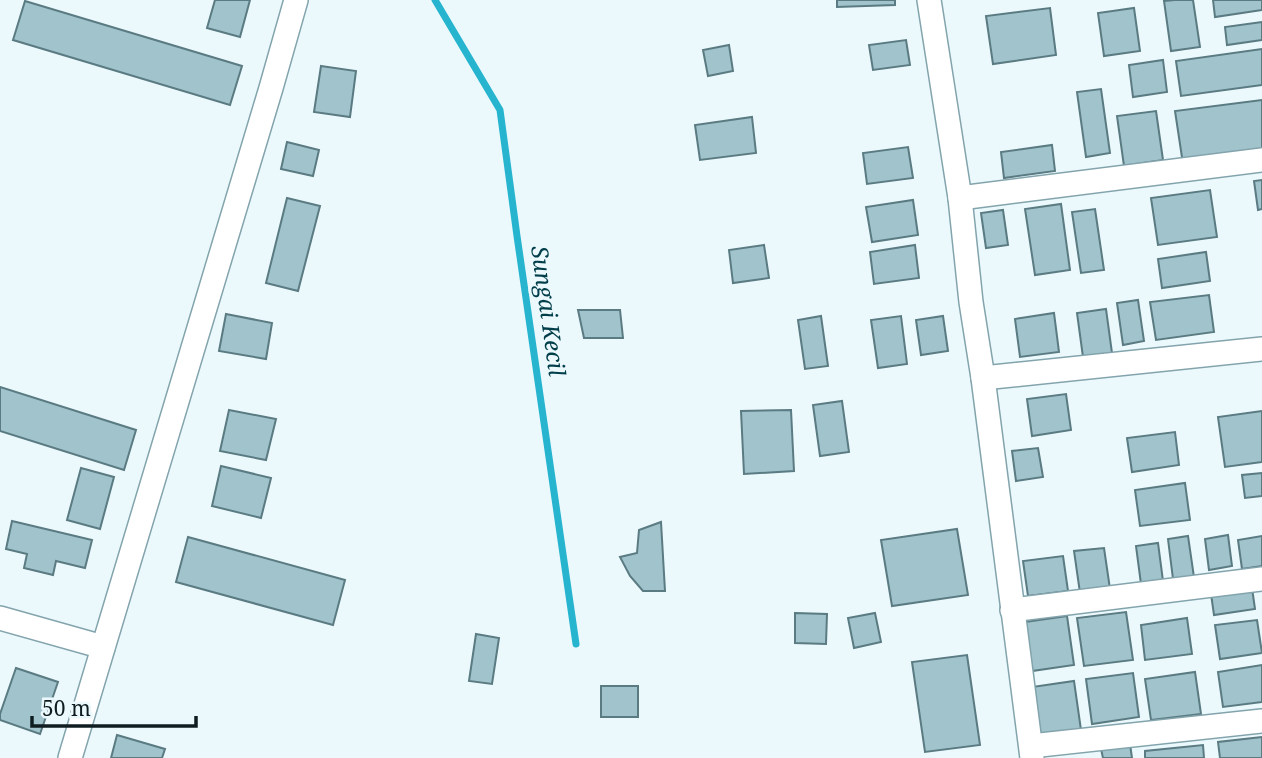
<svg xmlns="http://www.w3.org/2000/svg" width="1262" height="758" font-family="'Noto Serif',serif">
<rect width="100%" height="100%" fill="#ebf9fd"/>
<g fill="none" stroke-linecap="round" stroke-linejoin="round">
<path stroke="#26b4cf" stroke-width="7" d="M435,0L500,110L517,236L576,644"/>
</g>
<g fill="#a1c3cc" stroke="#5b7b82" stroke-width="2">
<path d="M215,0H250L240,37L207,28Z"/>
<path d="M837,0H895V5L837,7Z"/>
<path d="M1175,0H1193L1200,47L1171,51L1164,1Z"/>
<path d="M1213,0H1262V10L1215,17Z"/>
<path d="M25,1L242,66L230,105L13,40Z"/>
<path d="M1050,8L1056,55L993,64L986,16Z"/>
<path d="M1134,8L1140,51L1104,56L1098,13Z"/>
<path d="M1262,22V40L1227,45L1225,27Z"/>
<path d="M906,40L910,65L873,70L869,45Z"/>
<path d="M729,45L733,71L708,76L703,50Z"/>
<path d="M1262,49V85L1181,96L1176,61Z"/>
<path d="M1163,60L1167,92L1133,97L1129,65Z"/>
<path d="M321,66L356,71L350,117L314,112Z"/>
<path d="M1101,89L1110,153L1086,157L1077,92Z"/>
<path d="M1262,100V153L1183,164L1175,111Z"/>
<path d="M1156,111L1163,160L1124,166L1117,116Z"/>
<path d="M752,117L756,153L700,160L695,125Z"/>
<path d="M287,142L319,150L313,176L281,169Z"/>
<path d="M1052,145L1055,171L1004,178L1001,152Z"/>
<path d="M908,147L913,178L867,184L863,153Z"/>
<path d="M1262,180V209L1258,210L1254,181Z"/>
<path d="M1210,190L1217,237L1158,245L1151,198Z"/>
<path d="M287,198L320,206L298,291L266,283Z"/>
<path d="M913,200L918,235L872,242L866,207Z"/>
<path d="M1061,204L1070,270L1035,275L1025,209Z"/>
<path d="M1095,209L1104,270L1081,273L1072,212Z"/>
<path d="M1003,210L1008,245L986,248L981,213Z"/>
<path d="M764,245L769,278L733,283L729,250Z"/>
<path d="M915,245L919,278L874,284L870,252Z"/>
<path d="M1206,252L1210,281L1162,288L1158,259Z"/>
<path d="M1209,295L1214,332L1156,340L1150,302Z"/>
<path d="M1138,300L1144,341L1123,345L1117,303Z"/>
<path d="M1106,309L1112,353L1083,357L1077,313Z"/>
<path d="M578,310H620L623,338H584Z"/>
<path d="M1054,313L1059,352L1020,357L1015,319Z"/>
<path d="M226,314L272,323L266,359L219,351Z"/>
<path d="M821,316L828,366L805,369L798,320Z"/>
<path d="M901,316L907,364L878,368L871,320Z"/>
<path d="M943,316L948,351L921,355L916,320Z"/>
<path d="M0,387L136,430L124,470L0,431Z"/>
<path d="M1066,394L1071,430L1032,436L1027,399Z"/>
<path d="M842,401L849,452L820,456L813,405Z"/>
<path d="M229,410L276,419L266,460L220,451Z"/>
<path d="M791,410L794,471L744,474L741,411Z"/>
<path d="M1262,411V462L1225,467L1218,417Z"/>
<path d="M1175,432L1179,465L1132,472L1127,438Z"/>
<path d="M1038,448L1043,477L1016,481L1012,451Z"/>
<path d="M221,466L271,478L261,518L212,506Z"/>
<path d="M81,468L114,477L100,529L67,520Z"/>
<path d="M1262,473V496L1245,498L1242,475Z"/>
<path d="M1185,483L1190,520L1140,526L1135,490Z"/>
<path d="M12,521L92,540L85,568L56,561L53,575L24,568L27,554L6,549Z"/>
<path d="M661,522L665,591H643L630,576L620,557L637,553L639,530Z"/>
<path d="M957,529L968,595L892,606L881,540Z"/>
<path d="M1228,535L1232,566L1209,570L1205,539Z"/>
<path d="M1188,536L1194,577L1173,579L1168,539Z"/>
<path d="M1262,536V566L1242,569L1238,540Z"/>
<path d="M188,537L345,580L333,625L176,582Z"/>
<path d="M1158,543L1163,581L1141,584L1136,546Z"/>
<path d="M1104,548L1110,589L1080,593L1074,551Z"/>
<path d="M1063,556L1068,591L1028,596L1023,561Z"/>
<path d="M1252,588L1255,609L1214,615L1211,594Z"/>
<path d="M1126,612L1133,660L1084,666L1077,618Z"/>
<path d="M795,613L827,614L826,644L795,643Z"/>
<path d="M875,613L881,642L854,648L848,618Z"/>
<path d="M1067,616L1074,665L1032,671L1025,622Z"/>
<path d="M1187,618L1192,654L1145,660L1141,625Z"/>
<path d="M1257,620L1262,653L1220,659L1215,625Z"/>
<path d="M476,634L499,638L492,684L469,681Z"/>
<path d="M967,655L980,745L925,752L912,662Z"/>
<path d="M1262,665V702L1223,707L1218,672Z"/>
<path d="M16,668L58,682L40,734L0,720V714Z"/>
<path d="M1195,672L1201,714L1151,720L1145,679Z"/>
<path d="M1133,673L1139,717L1092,724L1086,679Z"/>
<path d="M1074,681L1081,730L1039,736L1032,687Z"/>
<rect x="601" y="686" width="37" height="31"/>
<path d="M117,735L165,749L162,758H111Z"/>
<path d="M1262,737V758H1220L1218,742Z"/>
<path d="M1130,744L1132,758H1103L1101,749Z"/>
<path d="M1203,745L1204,758H1145V751Z"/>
</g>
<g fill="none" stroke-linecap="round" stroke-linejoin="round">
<g stroke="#83a4ac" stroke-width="26">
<g id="minor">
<path d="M929,0L960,198L971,302L983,378L1032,758"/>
<path d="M960,198L1262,160"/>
<path d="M983,378L1262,349"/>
<path d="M1012,610L1262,579"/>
<path d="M0,618L103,647"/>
<path d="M1031,746L1262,721"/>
<path d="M70,758L271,88L296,0"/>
</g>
</g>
<use href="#minor" stroke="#fff" stroke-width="23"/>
</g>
<g text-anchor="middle" stroke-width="6" stroke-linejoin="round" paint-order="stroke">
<g font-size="23" font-style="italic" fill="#003e49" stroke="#ebf9fd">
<text transform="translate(548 311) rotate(82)" y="8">Sungai Kecil</text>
</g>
</g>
<path d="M32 716v10h164v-10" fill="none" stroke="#101d20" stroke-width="3.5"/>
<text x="42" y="716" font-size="21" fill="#101d20" stroke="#ebf9fd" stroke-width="5" paint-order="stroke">50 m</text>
</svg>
